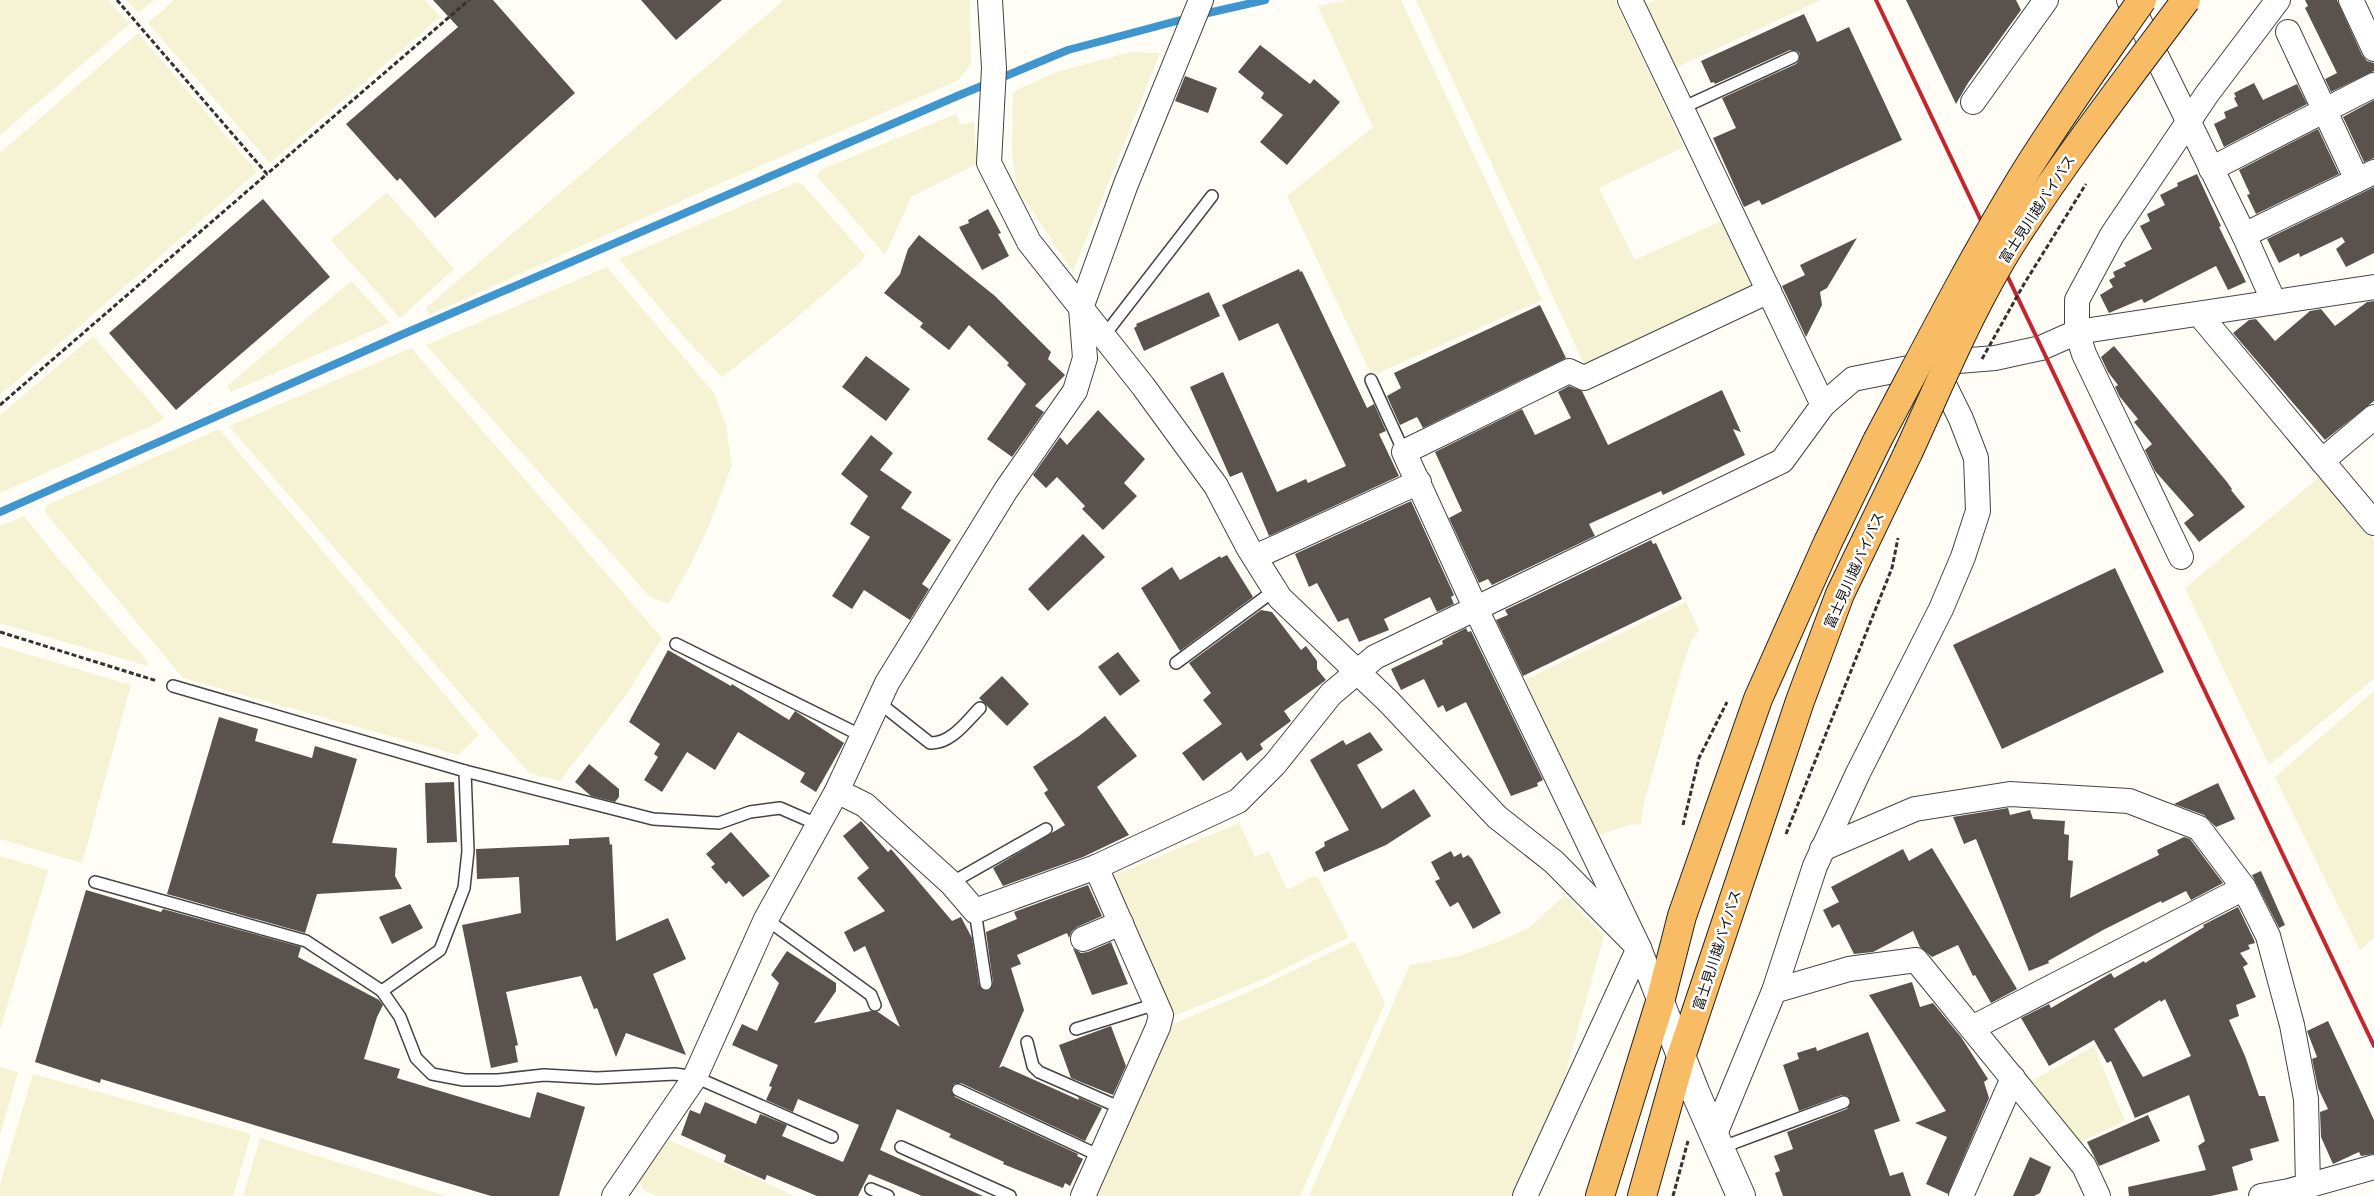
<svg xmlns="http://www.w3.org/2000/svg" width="2374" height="1196" font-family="'Playfair Display','Noto Sans JP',serif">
<rect width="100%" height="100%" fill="#fffdf5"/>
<g fill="#f6f3d4">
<path d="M0,0H108L129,24L0,135Z"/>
<path d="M127,0H154L138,13Z"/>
<path d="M174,0H425L440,17L270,163L148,23Z"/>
<path d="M784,0H970L971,65L957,81L728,180L429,315L426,308Z"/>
<path d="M1347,0H1401L1542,300L1372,376L1287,196L1373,127L1318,6Z"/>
<path d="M1416,0H1615L1684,147L1599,188L1635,260L1719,222L1725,223L1754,284L1585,366Z"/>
<path d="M1654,0H1821L1671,70L1640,7Z"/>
<path d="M138,33L257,172L0,395V153Z"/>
<path d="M1131,52L1160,53L1073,272L1017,188L1012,153L1013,92L1056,72Z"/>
<path d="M956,114L960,124L974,122L977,164L911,197L885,255L817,176L820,170Z"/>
<path d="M797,182L803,185L865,255L861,262L786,327L722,377L684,337L619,259Z"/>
<path d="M387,192L454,269L400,318L331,240Z"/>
<path d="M607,267L714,393L726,426L732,465L708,528L689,568L669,603L651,598L426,345Z"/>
<path d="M351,281L390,323L231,392L227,386Z"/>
<path d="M93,336L164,418L158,423L0,493V415Z"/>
<path d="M411,348L662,638L626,695L560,781L529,773L229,426Z"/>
<path d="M219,429L479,735L458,755L183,678L45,512L47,505Z"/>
<path d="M2322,475L2374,539V679L2269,765L2185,588Z"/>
<path d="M24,516L51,550L148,662L147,666L0,623V526Z"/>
<path d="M1686,602L1699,630L1691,642L1684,661L1644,803L1641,825L1632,824L1594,837L1516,684Z"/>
<path d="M0,646L131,685L82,863L0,839Z"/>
<path d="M2374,691V938L2360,950L2275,777Z"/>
<path d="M1239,823L1255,857L1269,851L1287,890L1312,877L1318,878L1349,937L1259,981L1174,1016L1110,877Z"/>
<path d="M0,856L48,870L0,1030Z"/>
<path d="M1565,895L1604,936L1560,1094L1516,1196H1309L1410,965L1459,956L1503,940L1530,927Z"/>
<path d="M1354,941L1385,1003L1300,1196H1097L1173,1024L1260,987Z"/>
<path d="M2094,1046L2125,1121L2076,1144L2030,1082Z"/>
<path d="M0,1067L18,1072L0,1135Z"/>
<path d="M33,1074L251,1134L233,1196H0V1184Z"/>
<path d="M260,1138L446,1196H243Z"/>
<path d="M669,1140L795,1196H657L643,1190L639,1180Z"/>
</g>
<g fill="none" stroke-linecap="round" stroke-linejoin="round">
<g stroke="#3f96cf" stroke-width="8">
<path d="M1199,15L1265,0"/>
<path d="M0,512L401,335L955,97L1068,50L1188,18"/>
</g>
</g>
<g fill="#5a524d" fill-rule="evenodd">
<path d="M433,0H493L575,93L435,218L400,178L397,181L346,124L458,27Z"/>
<path d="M641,0H722L676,40Z"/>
<path d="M1906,0H2016L2021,10L1968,83L1956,104Z"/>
<path d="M2305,0H2337L2362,55L2367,61L2374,63V71L2331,92L2325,79L2337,73L2305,8L2308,6Z"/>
<path d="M1804,14L1817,42L1849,27L1902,140L1762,205L1759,200L1744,207L1713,138L1736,128L1722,98L1796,64L1799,61L1800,54L1797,51L1790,50L1715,84L1714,82L1711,83L1701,61Z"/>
<path d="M1260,45L1310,84L1314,79L1340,102L1287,165L1260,142L1283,115L1261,98L1264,93L1238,72Z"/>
<path d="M1185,76L1217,88L1208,113L1175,101Z"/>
<path d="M2254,83L2263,100L2297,84L2307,104L2224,147L2214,124L2226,118L2224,112L2238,106L2234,98L2236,97L2234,93Z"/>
<path d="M2374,100V158L2364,162L2343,117Z"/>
<path d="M2318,129L2339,174L2256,214L2247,195L2250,194L2239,170Z"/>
<path d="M2197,174L2221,226L2219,227L2246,282L2228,290L2216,266L2144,303L2142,299L2109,313L2100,295L2113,287L2109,280L2115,277L2113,272L2126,266L2124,263L2152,249L2140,226L2150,221L2147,214L2165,205L2160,195L2178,186L2177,183Z"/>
<path d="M2374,187V253L2346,267L2336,249L2345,242L2342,237L2300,257L2299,253L2279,263L2267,239Z"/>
<path d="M263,199L330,277L176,410L109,333Z"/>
<path d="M988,209L1001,233L998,234L1009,256L982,270L959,227L969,223L968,220Z"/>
<path d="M919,235L995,296L1051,352L1048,359L1065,375L1035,406L1044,412L1012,457L987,439L1026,384L1007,365L1009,363L969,325L949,350L920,327L923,323L884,293L900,274L908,249Z"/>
<path d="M1857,238L1827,288L1820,292L1822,305L1806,337L1782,286L1805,275L1800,265Z"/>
<path d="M1299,269L1300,272L1302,271L1367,408L1374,404L1386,431L1379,434L1399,476L1269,536L1242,472L1230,477L1190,387L1223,372L1277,492L1306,479L1308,483L1346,466L1278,323L1239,341L1222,305Z"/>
<path d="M1209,292L1220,316L1144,351L1134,328L1137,326L1136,324Z"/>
<path d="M2374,301V401L2325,440L2233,333L2249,320L2256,319L2275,341L2310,311L2321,309L2335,326L2367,302Z"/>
<path d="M1540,305L1566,358L1423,428L1417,417L1400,425L1387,396L1401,388L1394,373Z"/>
<path d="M2114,346L2227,482L2232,489L2231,490L2245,507L2199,542L2184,523L2194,515L2155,471L2145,450L2152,444L2134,422L2138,419L2120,397L2115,387L2118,385L2108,372L2101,357Z"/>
<path d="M866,356L910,389L886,421L842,387Z"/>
<path d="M1569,386L1582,391L1608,445L1722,390L1741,432L1733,429L1745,455L1663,495L1661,491L1589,524L1595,536L1492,585L1488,579L1479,583L1449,518L1462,511L1435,452L1522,409L1535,435L1571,418L1558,392Z"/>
<path d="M1098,410L1145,459L1124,483L1137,496L1103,530L1082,509L1085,506L1057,477L1046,488L1033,475L1060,437L1067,445Z"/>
<path d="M871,435L893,453L880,470L912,492L901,508L951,540L922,584L929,589L910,620L864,590L852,609L832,596L870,537L850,524L868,496L841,474Z"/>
<path d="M1411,501L1454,595L1451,597L1454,604L1437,612L1430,597L1384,619L1389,630L1359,642L1348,618L1338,622L1317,583L1309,587L1295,554Z"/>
<path d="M1083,534L1105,557L1048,611L1028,589Z"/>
<path d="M1651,540L1653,544L1656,543L1682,599L1523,676L1496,620L1508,615L1505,610Z"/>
<path d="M1227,555L1253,597L1180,651L1141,588L1172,567L1180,580L1220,556L1221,558Z"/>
<path d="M2115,568L2164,672L2002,749L1953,645Z"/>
<path d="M1261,610L1272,612L1301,650L1306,646L1317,661V669L1326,680L1284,711L1291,721L1260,744L1263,749L1247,761L1241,752L1203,781L1182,753L1222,724L1203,700L1211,693L1189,663Z"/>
<path d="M1466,628L1468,632L1471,631L1543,780L1537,783L1538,786L1511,796L1466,702L1446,712L1443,705L1438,708L1424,679L1401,690L1391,669L1443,644L1442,641L1445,639Z"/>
<path d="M668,650L731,686L732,684L789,720L795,711L844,743L816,792L800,782L805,773L738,732L715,770L687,752L662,792L644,780L658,757L654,754L660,744L629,722Z"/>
<path d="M1118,652L1140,681L1120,696L1098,667Z"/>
<path d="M1002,676L1029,704L1007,726L979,698Z"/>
<path d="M1105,716L1137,756L1097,787L1129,835L1083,857L1003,886L993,868L1065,825L1044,793L1048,790L1033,767L1079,736Z"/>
<path d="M219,717L258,729L255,741L312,758L315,746L357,759L332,843L397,848L395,876L402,889L317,894L305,933L167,894Z"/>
<path d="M1370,732L1383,750L1357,765L1382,809L1414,789L1431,816L1386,845L1324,872L1315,852L1325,846L1324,842L1349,830L1310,760L1343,740L1346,745Z"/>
<path d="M589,764L619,789V797L615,802L591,796L575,782Z"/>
<path d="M454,782L457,842L427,843L425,783Z"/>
<path d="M2218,783L2235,819L2216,827L2204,815L2174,804Z"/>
<path d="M2008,808L2010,815L2030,810L2033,819L2065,821L2064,834L2069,835L2068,860L2073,861L2070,898L2159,855L2157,850L2184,837L2190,839L2223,883L2191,900L2186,891L2162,903L2161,901L2103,930L2048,961L2049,963L2029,971L1976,839L1964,844L1953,817Z"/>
<path d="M861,821L888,852L891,849L952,921L961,917L972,938L979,985L984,991L990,990L993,983L986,932L1017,919L1014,912L1088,885L1102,916L1077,927L1072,931L1069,938L1067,933L1017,955L1021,964L1011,968L1024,1010L999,1068L1003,1066L1079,1100L1078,1097L1102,1108L1085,1141L961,1083L954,1084L951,1090L955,1097L1078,1154L1077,1156L1083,1159L1070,1186L1065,1183L1063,1188L1003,1164L1004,1162L949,1137L951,1134L897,1109L880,1150L983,1196H922L869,1174L858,1196H817L767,1175L765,1180L724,1162L726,1155L681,1135L690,1110L700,1114L705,1102L756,1124L760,1114L787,1125L782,1136L843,1162L859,1125L798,1099L793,1112L766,1100L772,1087L769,1086L778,1065L732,1045L742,1024L757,1031L779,983L771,975L787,951L836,983V991L814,1023L871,1011L878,1012L900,1027L865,946L854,952L844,932L885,911L857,878L869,868L843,836Z"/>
<path d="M731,832L770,876L743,897L729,881L726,884L711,867L715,864L706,854Z"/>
<path d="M609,837L610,845L612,844L616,941L668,918L686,959L653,974L686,1055L626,1033L616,1057L597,1008L594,1009L581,976L506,992L518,1045L515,1046L518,1062L491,1068L462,925L521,913L519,877L477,879L476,849L569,845V839Z"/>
<path d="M1932,848L2017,989L1991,1003L1975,975L1973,976L1958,945L1932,957L1920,947L1913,931L1873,952L1854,954L1839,924L1832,928L1823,910L1839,902L1831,887L1903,849L1909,861Z"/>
<path d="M1451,851L1454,857L1461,853L1463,858L1468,855L1472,859L1501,913L1473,929L1458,902L1450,907L1435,881L1440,879L1431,862Z"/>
<path d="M2261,871L2285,925L2279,928L2252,875Z"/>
<path d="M86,890L161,912L163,909L301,947L298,957L379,1000L383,1005L377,1017L364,1059L400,1069L397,1078L530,1118L537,1092L585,1107L559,1196H491L101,1079L100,1083L35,1062Z"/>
<path d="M410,904L423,928L392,944L379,917Z"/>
<path d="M2238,907L2254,940L2255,943L2248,945L2250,949L2240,953L2248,964L2243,967L2256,997L2236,1005L2239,1016L2229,1020L2245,1056L2259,1096H2265L2279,1141L2250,1149L2253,1160L2232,1167L2238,1190L2211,1196H2129L2128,1187L2206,1170L2198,1146L2205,1141L2189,1095L2135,1118L2111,1061L2107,1063L2094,1040L2049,1066L2021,1018L2049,1004L2051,1008L2111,973L2114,978L2144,961L2145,963L2204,927L2203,925ZM2165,999L2191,1056L2143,1077L2114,1029L2160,1000L2161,1002Z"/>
<path d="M1111,942L1128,984L1092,995L1073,948L1081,953L1088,952Z"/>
<path d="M1912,982L1920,1007L1933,1003L1961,1037L1988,1079L1984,1082L1989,1098L1948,1194L1926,1184L1947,1137L1915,1123L1946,1111L1869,995Z"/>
<path d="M2328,1021L2374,1120V1154L2361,1156L2359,1152L2333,1164L2321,1137L2320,1112L2328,1109L2318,1088L2312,1059L2317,1057L2307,1031Z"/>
<path d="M1111,1026L1126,1066L1113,1095L1071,1078L1059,1045Z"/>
<path d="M1868,1032L1900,1121L1874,1130L1890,1176L1903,1172L1911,1196H1783L1775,1173L1780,1171L1774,1156L1793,1149L1787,1132L1847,1109L1851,1103L1848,1096L1842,1095L1799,1111L1783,1065L1799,1059L1797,1053L1816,1047L1817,1051Z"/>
<path d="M2148,1115L2160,1141L2099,1166L2087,1142Z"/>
<path d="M2030,1157L2051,1167L2040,1193L2034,1196H2013Z"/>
</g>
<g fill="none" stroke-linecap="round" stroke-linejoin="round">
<g stroke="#444" stroke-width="14">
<g id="service">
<path d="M1682,108L1793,57"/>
<path d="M1103,337L1212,196"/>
<path d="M1371,380L1404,452"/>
<path d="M676,644L862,736"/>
<path d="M1176,663L1275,590"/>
<path d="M173,686L465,771L653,819L719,823L750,812L780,808L819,825"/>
<path d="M877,701L930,743C951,744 966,722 980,708"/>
<path d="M95,882L306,941L382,991L400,1017L416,1058L432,1074L464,1080H498L544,1075L597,1078L675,1074L695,1077L832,1137"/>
<path d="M951,883L1046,829"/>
<path d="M975,911L986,984"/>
<path d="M766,919L871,995L875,1005"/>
<path d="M382,991L440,950L464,888L468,851L465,771"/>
<path d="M1076,1029L1156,1004"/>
<path d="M1027,1042L1033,1066L1039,1072L1121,1108"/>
<path d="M958,1090L1100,1156"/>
<path d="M901,1147L1010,1196"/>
<path d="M1720,1148L1844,1102"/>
<path d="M871,1189L888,1196"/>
</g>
</g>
<g stroke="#444" stroke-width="26">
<g id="minor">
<path d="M990,0L994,68L989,163L1029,242L1143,386L1216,486L1248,547L1280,598L1389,702L1497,817L1554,862L1639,948L1660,1002"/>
<path d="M1630,0L1823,405"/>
<path d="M2129,0L2244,235L2274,302"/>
<path d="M2351,0L2374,49"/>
<path d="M2288,32L2357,180"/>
<path d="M1973,102L2046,0"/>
<path d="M2211,169L2374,85"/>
<path d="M2244,235L2374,172"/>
<path d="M2199,314L2374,523"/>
<path d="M2322,461L2374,417"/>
<path d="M1255,557L1419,482"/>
<path d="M2181,557L2084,354L2077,332V300L2112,235L2207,94L2278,0"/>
<path d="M837,791L865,805L951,883L975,911L1096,867L1238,801L1275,764L1331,694L1375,657L1782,461L1823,405L1853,379L1934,363L1995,358L2041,348L2077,332L2374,287"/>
<path d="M1822,849L1915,809L2010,794L2129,801L2199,828L2244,888L2268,936L2292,1025L2306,1099L2308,1185"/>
<path d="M1083,939L1121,923"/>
<path d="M1774,991L1849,969L1916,960L2084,1166L2098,1196"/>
<path d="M1972,1028L2244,888"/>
<path d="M1715,1134L1774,991L1815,866L1858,773L1941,609L1963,557L1978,511L1976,458L1961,419L1935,366"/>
<path d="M614,1196L695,1077L766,919L837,791L887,683L1006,490L1075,391L1085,358L1081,308L1126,184L1201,0"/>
<path d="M1083,1196L1158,1027L1161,1015L1096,867"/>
<path d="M1525,1196L1639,948L1475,607L1404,452L1569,371L1584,378L1769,291"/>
<path d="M1961,1196L2013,1078"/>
<path d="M2261,1196L2289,1191L2374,1167"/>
</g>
</g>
<g stroke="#444" stroke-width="30">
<path id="tertiary" d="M1660,1002L1696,1094L1741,1196"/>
</g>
<g stroke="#222" stroke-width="30">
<g id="trunk">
<path d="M1600,1196L1660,1002L1682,916L1758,699L1828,542L1877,441"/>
<path d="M1642,1196L1681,1057L1800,701L1840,594L1908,453"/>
</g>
</g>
<g stroke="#333" stroke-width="3" stroke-dasharray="5 2.5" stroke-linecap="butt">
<path d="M117,0L267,174L469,0"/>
<path d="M0,405L267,174"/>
<path d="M0,632L157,681"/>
<path d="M1683,825L1699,758L1727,702"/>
<path d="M1786,834L1892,568L1898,538"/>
<path d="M1673,1196L1688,1141"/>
</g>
<use href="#service" stroke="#fff" stroke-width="11"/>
<use href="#minor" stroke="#fff" stroke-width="24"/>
<use href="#tertiary" stroke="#fff" stroke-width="28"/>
<use href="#trunk" stroke="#f7bc64" stroke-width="28"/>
<path stroke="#c4262e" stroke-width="4" d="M1876,0L2374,1046"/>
<g stroke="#222" stroke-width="30" stroke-linecap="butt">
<g id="trunk-bridge">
<path d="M1877,441C1924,353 1969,264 2021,179C2059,117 2101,59 2142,0"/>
<path d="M1908,453C1942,379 1973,302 2018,233C2070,153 2129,77 2186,0"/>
</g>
</g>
<path stroke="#333" stroke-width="3" stroke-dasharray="5 2.5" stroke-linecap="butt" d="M1982,359L2024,284L2086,184"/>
<use href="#trunk-bridge" stroke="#f7bc64" stroke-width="28"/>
</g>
<g text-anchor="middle" stroke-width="5" stroke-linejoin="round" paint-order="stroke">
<g font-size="14" fill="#111" stroke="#fff">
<text transform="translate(2037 209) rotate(-57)" y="5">富士見川越バイパス</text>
<text transform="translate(1854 570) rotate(-66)" y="5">富士見川越バイパス</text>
<text transform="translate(1717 950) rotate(-72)" y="5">富士見川越バイパス</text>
</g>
</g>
</svg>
